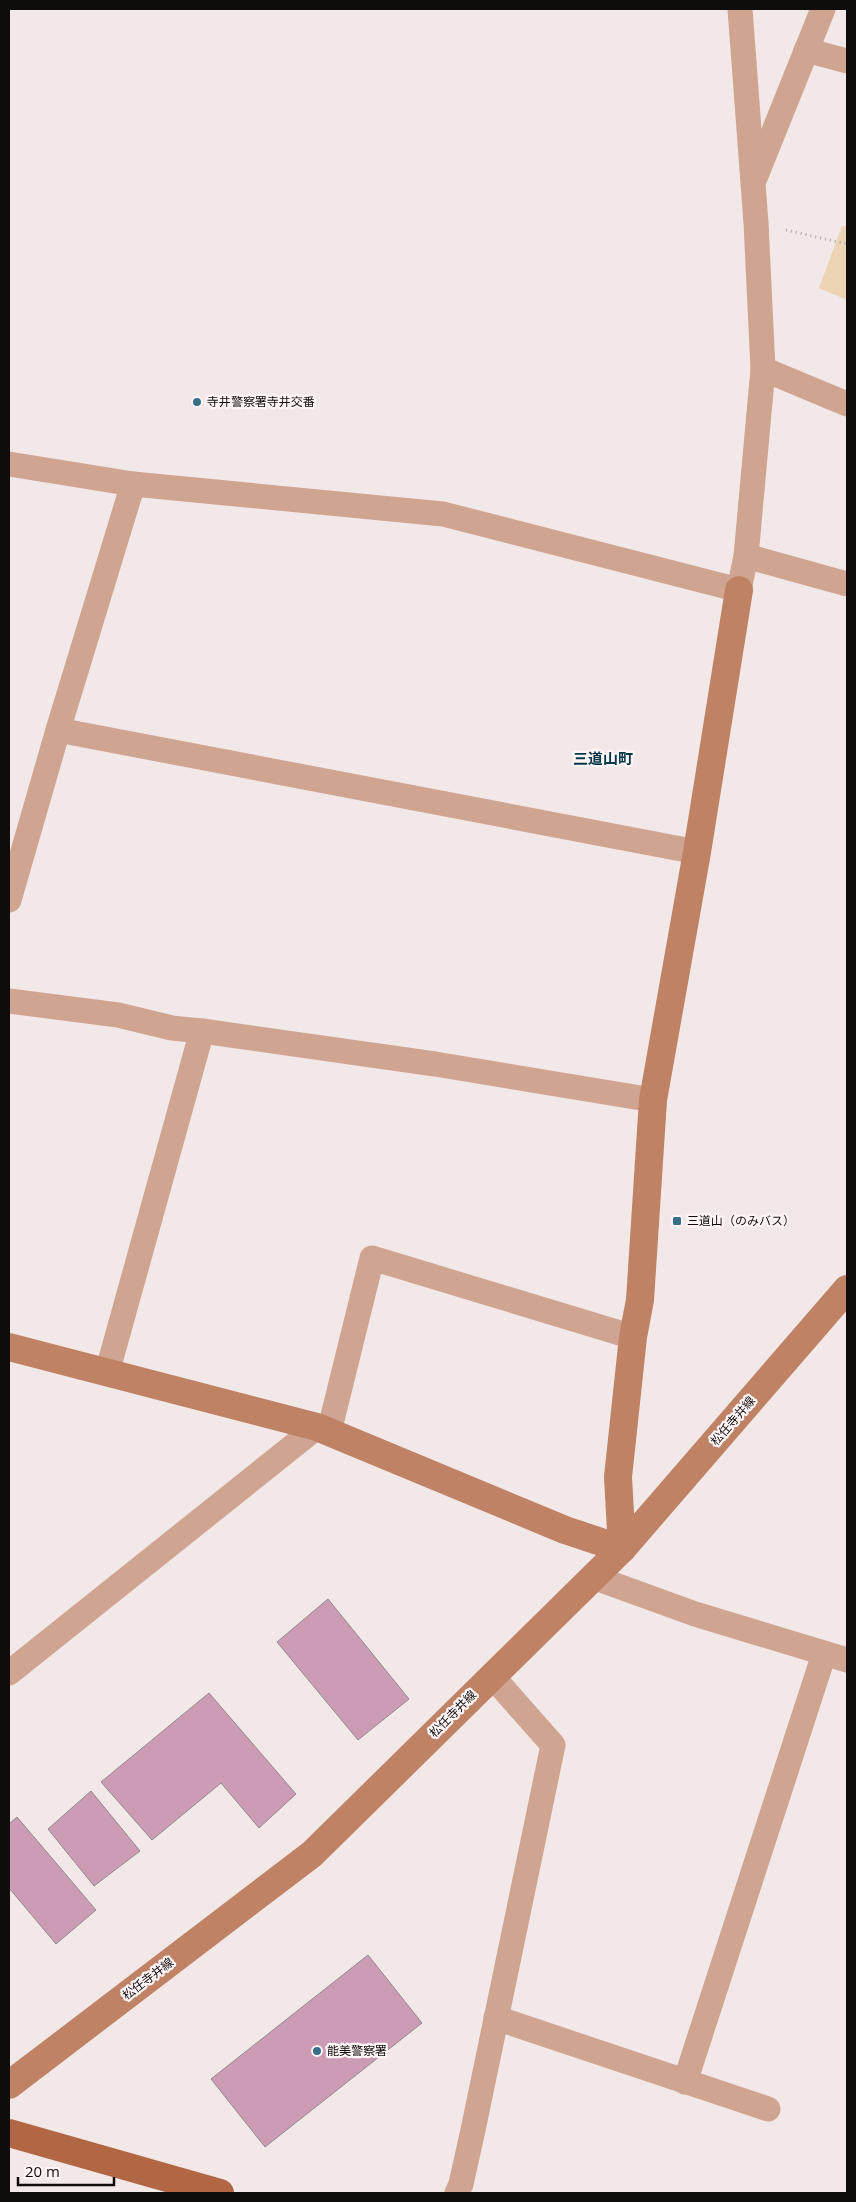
<svg xmlns="http://www.w3.org/2000/svg" width="856" height="2202" font-family="'Open Sans','Noto Sans JP',sans-serif">
<rect width="100%" height="100%" fill="#f3e8e8"/>
<path fill="#ecd4b4" d="M842,226H847V300L819,288Z"/>
<g fill="#cc9bb4" stroke="#938a8e">
<path d="M328,1599L409,1699L358,1740L277,1642Z"/>
<path d="M209,1693L296,1794L259,1828L221,1783L152,1840L101,1782Z"/>
<path d="M91,1791L140,1851L94,1886L48,1829Z"/>
<path d="M17,1817L96,1910L56,1944L9,1888V1824Z"/>
<path d="M368,1955L422,2023L265,2147L211,2079Z"/>
</g>
<g fill="none" stroke-linecap="round" stroke-linejoin="round">
<path stroke="#afa6a6" stroke-width="3" stroke-dasharray="1 4" stroke-linecap="butt" d="M786,230L847,244"/>
<g stroke="#cfa592" stroke-width="25">
<path d="M806,50L847,61"/>
<path d="M755,178L823,9"/>
<path d="M763,369L847,404"/>
<path d="M9,464L133,484L443,514L739,590L746,556L763,369L756,223L740,9"/>
<path d="M746,556L847,584"/>
<path d="M58,730L697,852"/>
<path d="M9,900L58,730L133,484"/>
<path d="M9,1001L118,1015L172,1028L202,1031L435,1064L653,1100"/>
<path d="M107,1373L202,1031"/>
<path d="M329,1432L372,1258L633,1337"/>
<path d="M593,1577L695,1614L847,1660"/>
<path d="M9,1673L317,1427"/>
<path d="M496,2018L768,2109"/>
<path d="M685,2082L824,1654"/>
<path d="M457,2193L461,2184L473,2130L553,1745L492,1676"/>
</g>
<g stroke="#bf8265" stroke-width="28">
<path d="M9,1347L317,1427L565,1530L622,1549L618,1477L633,1337L640,1300L653,1100L697,852L739,590"/>
<path d="M9,2085L312,1854L622,1549L847,1289"/>
</g>
<path stroke="#b26744" stroke-width="28" d="M9,2133L220,2193"/>
</g>
<g fill="#376f89" stroke="#fff5f6" stroke-width="2">
<circle cx="197" cy="402" r="5"/>
<rect x="672" y="1216" width="10" height="10" rx="2.5"/>
<circle cx="317" cy="2051" r="5"/>
</g>
<g text-anchor="middle" stroke-width="4.5" stroke-linejoin="round" paint-order="stroke">
<g font-size="12" fill="#100c0c" stroke="#fff5f6" text-anchor="start">
<text x="207" y="406">寺井警察署寺井交番</text>
<text x="687" y="1225">三道山（のみバス）</text>
<text x="327" y="2055">能美警察署</text>
</g>
<g font-size="12" fill="#100c0c" stroke="#fff5f6">
<text transform="translate(733 1421) rotate(-49)" y="4">松任寺井線</text>
<text transform="translate(453 1714) rotate(-45)" y="4">松任寺井線</text>
<text transform="translate(148 1979) rotate(-37)" y="4">松任寺井線</text>
</g>
<g font-size="15" font-weight="bold" fill="#05374b" stroke="#fff5f6">
<text x="603" y="764">三道山町</text>
</g>
</g>
<rect width="856" height="2202" fill="none" stroke="#100c0c" stroke-width="20"/>
<path d="M18 2177v8h96v-8" fill="none" stroke="#100c0c" stroke-width="2.5"/>
<text x="25" y="2177" font-size="15" fill="#100c0c" stroke="#fff5f6" stroke-width="4" paint-order="stroke">20 m</text>
</svg>
